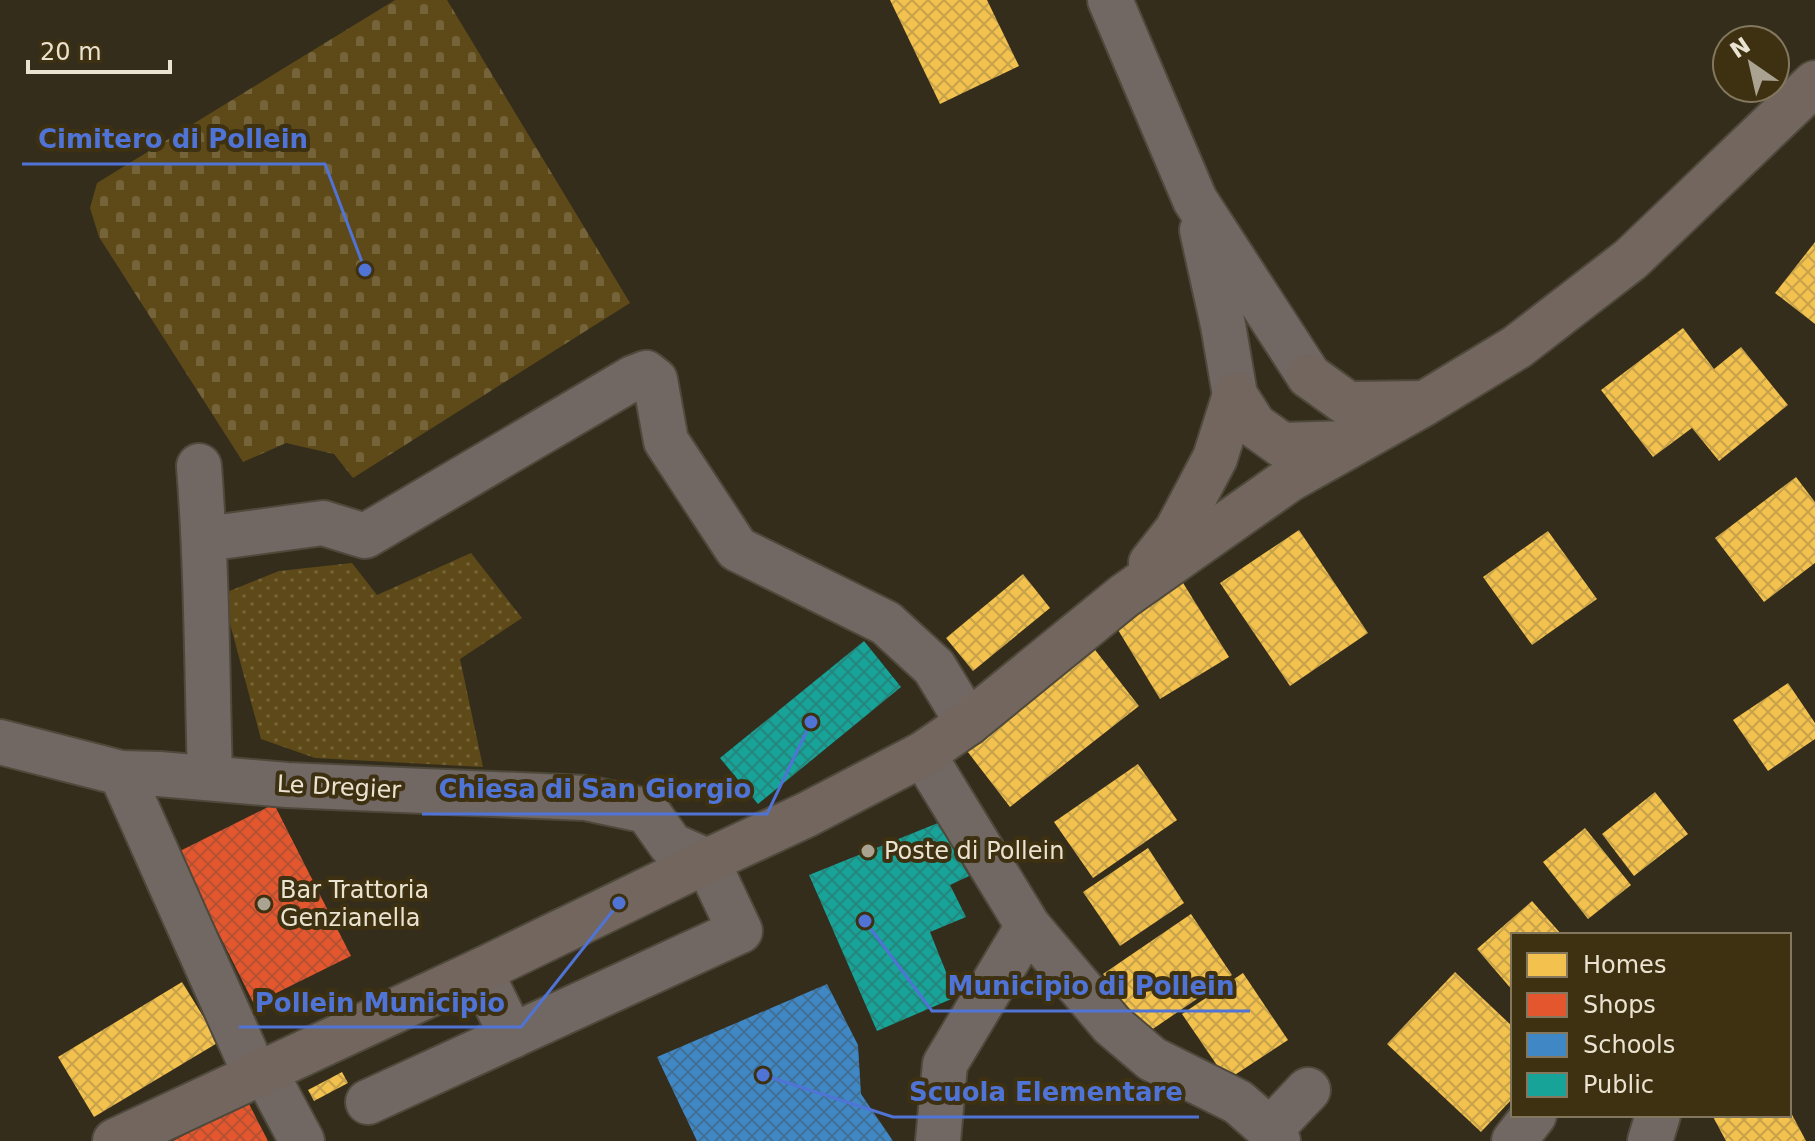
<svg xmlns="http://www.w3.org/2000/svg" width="1815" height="1141" font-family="'DejaVu Sans',sans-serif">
<defs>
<pattern id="cemetery-stones" width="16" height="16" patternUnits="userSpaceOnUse" patternTransform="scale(2)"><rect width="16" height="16" fill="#5e4a18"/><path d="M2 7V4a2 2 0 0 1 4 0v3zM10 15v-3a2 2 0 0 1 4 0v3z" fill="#756439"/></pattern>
<pattern id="park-dots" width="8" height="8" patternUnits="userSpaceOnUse" patternTransform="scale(2)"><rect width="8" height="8" fill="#5e4a18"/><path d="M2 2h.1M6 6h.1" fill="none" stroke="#756439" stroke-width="1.8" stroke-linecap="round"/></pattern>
<pattern id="homes-cross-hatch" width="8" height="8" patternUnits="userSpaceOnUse" patternTransform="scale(2)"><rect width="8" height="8" fill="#f2c14e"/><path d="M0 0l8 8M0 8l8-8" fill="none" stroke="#c7a24a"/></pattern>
<pattern id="shops-cross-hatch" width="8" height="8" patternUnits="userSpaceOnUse" patternTransform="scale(2)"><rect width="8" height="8" fill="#e4572e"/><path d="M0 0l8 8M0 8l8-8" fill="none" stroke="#b55133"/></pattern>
<pattern id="schools-cross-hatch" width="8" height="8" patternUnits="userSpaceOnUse" patternTransform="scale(2)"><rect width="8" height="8" fill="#3f88c5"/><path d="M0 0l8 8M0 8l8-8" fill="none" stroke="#417096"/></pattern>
<pattern id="public-cross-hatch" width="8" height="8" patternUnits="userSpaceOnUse" patternTransform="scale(2)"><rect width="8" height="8" fill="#17a398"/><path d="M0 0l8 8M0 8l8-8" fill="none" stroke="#25867d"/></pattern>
</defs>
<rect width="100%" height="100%" fill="#342d1c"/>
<path fill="url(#cemetery-stones)" d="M395,0H447L630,303L353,478L334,454L286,443L243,462L99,237L90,208L97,183Z"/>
<path fill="url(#park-dots)" d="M471,553L522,618L460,659L483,767L315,758L261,739L222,594L279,571L352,563L377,595Z"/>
<g fill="url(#homes-cross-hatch)">
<path d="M890,0H987L1019,66L940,104Z"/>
<path d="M1815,242V324L1775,293Z"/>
<path d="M1683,328L1714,369L1741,347L1788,405L1719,461L1692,428L1653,457L1601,390Z"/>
<path d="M1796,477L1815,502V563L1764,602L1715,538Z"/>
<path d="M1299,530L1368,633L1290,686L1220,583Z"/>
<path d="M1548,531L1597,599L1532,645L1483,577Z"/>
<path d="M1023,574L1050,608L973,671L946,638Z"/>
<path d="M1180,578L1229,657L1160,699L1112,620Z"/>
<path d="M1092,646L1139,706L1010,807L964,747Z"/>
<path d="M1788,683L1815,723V739L1768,771L1733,720Z"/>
<path d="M1138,764L1177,820L1093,878L1054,822Z"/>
<path d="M1655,792L1688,834L1634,876L1602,834Z"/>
<path d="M1585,828L1631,885L1588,919L1543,862Z"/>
<path d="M1148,848L1184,903L1120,946L1083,892Z"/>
<path d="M1532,901L1562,935H1513V991L1477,949Z"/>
<path d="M1191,914L1232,975L1144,1035L1103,974Z"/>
<path d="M1455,972L1513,1027V1098L1481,1132L1387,1044Z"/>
<path d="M1243,973L1288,1040L1227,1080L1182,1014Z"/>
<path d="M182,982L219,1042L94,1117L58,1057Z"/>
<path d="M342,1072L348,1083L314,1101L308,1090Z"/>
<path d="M1789,1109L1806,1141H1726L1712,1115H1789Z"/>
</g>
<g fill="url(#shops-cross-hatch)">
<path d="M274,804L351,956L254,1004L178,852Z"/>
<path d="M248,1102L268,1141H173Z"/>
</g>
<path fill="url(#schools-cross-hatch)" d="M827,984L858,1045L861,1094L893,1141H697L657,1057Z"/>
<g fill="url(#public-cross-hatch)">
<path d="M864,641L901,687L758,804L720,758Z"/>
<path d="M938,823L969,876L950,885L966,917L930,932L956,997L877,1031L809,875Z"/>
</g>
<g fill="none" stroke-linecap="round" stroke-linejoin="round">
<g stroke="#4f493b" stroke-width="48">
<g id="minor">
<path d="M1110,0L1195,200L1309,376"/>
<path d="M1202,230L1223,325L1235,395"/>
<path d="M199,466C207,570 207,674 210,778"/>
<path d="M205,539L323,523L365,536L633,378L646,373L655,380L666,441L737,549L886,623L934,667L968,723"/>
<path d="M0,742L121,773L159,774L287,785L586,798L647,811L671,845L707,861L740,931L368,1102"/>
<path d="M923,754L1028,926L1112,1025L1152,1059L1238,1102L1270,1130L1278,1141"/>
<path d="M121,773L256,1076"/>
<path d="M480,971L512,1036"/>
<path d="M265,1072L302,1141"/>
<path d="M1270,1130L1308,1090"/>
<path d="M938,1141L945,1064L1028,926"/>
<path d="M1514,1141L1534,1115"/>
<path d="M1650,1141L1658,1115"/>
</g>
</g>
<g stroke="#4f493b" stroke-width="48">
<g id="major">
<path d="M1309,376L1348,404L1423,403"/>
<path d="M1235,395L1254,425L1282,445L1350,443"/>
<path d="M1151,563L1177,530L1215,458L1235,395"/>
<path d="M115,1141L480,971L707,861L806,815L923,754L968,723L1124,596L1290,479L1425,403L1517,347L1631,259L1815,83"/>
</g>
</g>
<use href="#minor" stroke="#716864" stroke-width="44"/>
<use href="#major" stroke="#72665f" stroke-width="44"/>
</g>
<g fill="#aba392" stroke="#3e3111" stroke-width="3">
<circle cx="868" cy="851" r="8"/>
<circle cx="264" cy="904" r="8"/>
</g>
<g text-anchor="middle" stroke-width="8" stroke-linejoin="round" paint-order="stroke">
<g font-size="24" fill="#ebe3d1" stroke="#3e3111">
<text transform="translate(339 787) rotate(3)" y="8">Le Dregier</text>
</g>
<g font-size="24" fill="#ebe3d1" stroke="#3e3111" text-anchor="start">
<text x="884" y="859">Poste di Pollein</text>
<text x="280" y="898">Bar Trattoria<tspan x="280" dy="28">Genzianella</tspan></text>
</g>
</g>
<path fill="none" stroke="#5073d6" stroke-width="3" d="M365 270L325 164H22M811 722L767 814H422M865 921L932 1011H1250M619 903L521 1027H239M763 1075L893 1117H1199"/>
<g fill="#5073d6" stroke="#3e3111" stroke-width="3">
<circle cx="365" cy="270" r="8"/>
<circle cx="811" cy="722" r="8"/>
<circle cx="865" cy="921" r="8"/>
<circle cx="619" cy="903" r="8"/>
<circle cx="763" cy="1075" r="8"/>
</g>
<g font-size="26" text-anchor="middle" font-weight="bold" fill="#5073d6" stroke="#3e3111" stroke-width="8" stroke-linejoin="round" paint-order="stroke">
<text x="173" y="148">Cimitero di Pollein</text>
<text x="595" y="798">Chiesa di San Giorgio</text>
<text x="1091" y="995">Municipio di Pollein</text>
<text x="380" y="1012">Pollein Municipio</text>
<text x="1046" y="1101">Scuola Elementare</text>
</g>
<rect x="1511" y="933" width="280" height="184" fill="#3e3111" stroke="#83785e" stroke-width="2"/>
<rect x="1527" y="953" width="40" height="24" fill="#f2c14e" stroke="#83785e" stroke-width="2"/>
<text x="1583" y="973" font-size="24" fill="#ebe3d1">Homes</text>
<rect x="1527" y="993" width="40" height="24" fill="#e4572e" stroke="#83785e" stroke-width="2"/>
<text x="1583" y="1013" font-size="24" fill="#ebe3d1">Shops</text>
<rect x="1527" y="1033" width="40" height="24" fill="#3f88c5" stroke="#83785e" stroke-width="2"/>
<text x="1583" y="1053" font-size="24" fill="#ebe3d1">Schools</text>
<rect x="1527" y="1073" width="40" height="24" fill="#17a398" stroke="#83785e" stroke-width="2"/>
<text x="1583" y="1093" font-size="24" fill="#ebe3d1">Public</text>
<g transform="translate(1751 64) rotate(326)"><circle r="38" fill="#3e3111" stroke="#83785e" stroke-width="2"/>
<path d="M0-6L14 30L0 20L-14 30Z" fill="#aba392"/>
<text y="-12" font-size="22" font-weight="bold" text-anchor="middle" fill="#ebe3d1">N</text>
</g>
<path d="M28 60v12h142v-12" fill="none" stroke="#ebe3d1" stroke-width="4"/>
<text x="40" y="60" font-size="24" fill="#ebe3d1" stroke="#3e3111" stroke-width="6" paint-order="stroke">20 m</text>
</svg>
